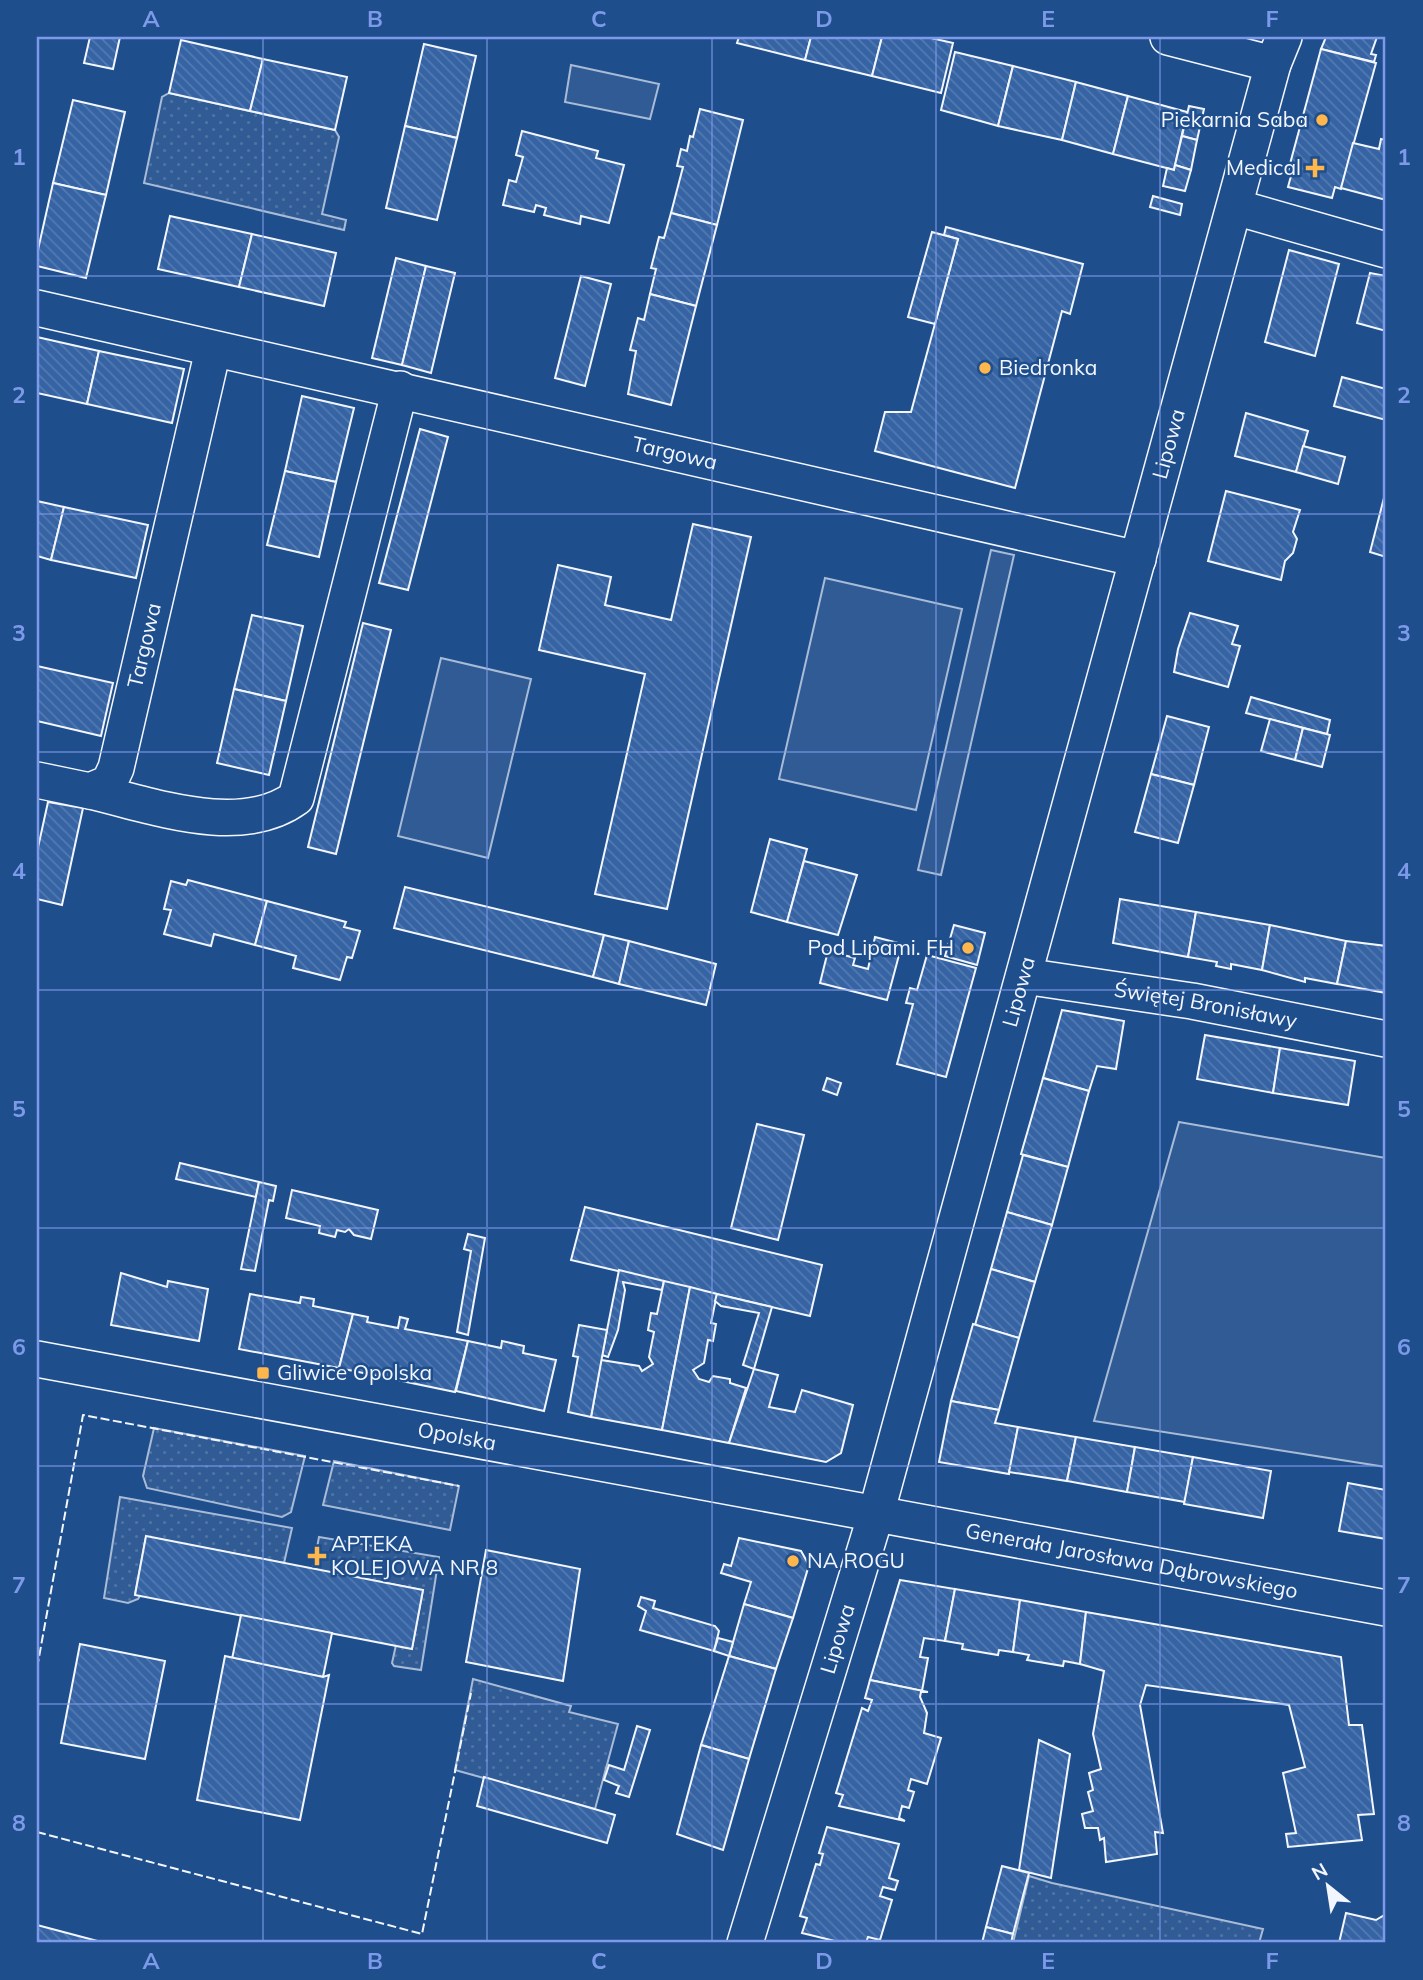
<svg xmlns="http://www.w3.org/2000/svg" width="1423" height="1980" font-family="Mulish,sans-serif">
<defs>
<pattern id="grass-dots" width="8" height="8" patternUnits="userSpaceOnUse" patternTransform="scale(1.75)"><rect width="8" height="8" fill="#305b95"/><path d="M2 2h.1M6 6h.1" fill="none" stroke="#4e73a5" stroke-width="1.8" stroke-linecap="round"/></pattern>
<pattern id="building-back-hatch" width="6" height="6" patternUnits="userSpaceOnUse" patternTransform="scale(1.75)"><rect width="6" height="6" fill="#3563a3"/><path d="M-1 5l2 2M0 0l6 6M5-1l2 2" fill="none" stroke="#537ab1"/></pattern>
</defs>
<rect width="100%" height="100%" fill="#1f4e8c"/>
<g fill="url(#grass-dots)" stroke="#a8bbd7" stroke-width="2">
<path d="M169,93L335,130L339,137L322,214L346,220L344,230L144,183L162,97Z"/>
<path d="M154,1428L305,1456L291,1512L282,1517L147,1488L143,1476Z"/>
<path d="M334,1461L459,1486L450,1530L323,1505Z"/>
<path d="M120,1497L292,1528L284,1563L146,1537L135,1594L140,1596L138,1599L128,1603L104,1598Z"/>
<path d="M319,1537L439,1557L421,1670L394,1666L392,1663L396,1645L412,1648L423,1590L313,1569Z"/>
<path d="M473,1679L571,1706L569,1712L618,1724L595,1809L455,1770Z"/>
<path d="M1029,1876L1052,1883L1263,1929L1259,1943H1013Z"/>
</g>
<g fill="#305b95" stroke="#a8bbd7" stroke-width="2">
<path d="M571,65L659,84L650,119L565,102Z"/>
<path d="M991,550L1014,555L941,875L918,870Z"/>
<path d="M825,578L962,609L916,810L779,779Z"/>
<path d="M441,658L531,679L488,858L398,836Z"/>
<path d="M1179,1122L1386,1158V1467L1094,1421Z"/>
</g>
<g fill="url(#building-back-hatch)" stroke="#f2f6ff" stroke-width="2">
<path d="M90,37H120L113,69L84,63Z"/>
<path d="M739,37H811L805,60L737,43Z"/>
<path d="M811,37H882L872,76L805,60Z"/>
<path d="M882,37H927L953,43L941,93L872,76Z"/>
<path d="M1326,37H1377L1371,54L1376,55L1374,62L1321,49Z"/>
<path d="M181,40L263,59L250,111L169,93Z"/>
<path d="M424,44L476,56L457,138L405,126Z"/>
<path d="M1321,49L1376,63L1341,189L1335,187L1332,198L1288,187L1291,176L1287,175Z"/>
<path d="M955,52L1013,66L998,126L941,110Z"/>
<path d="M263,59L347,77L335,130L250,111Z"/>
<path d="M1013,66L1076,82L1062,140L998,126Z"/>
<path d="M1076,82L1128,96L1113,154L1062,140Z"/>
<path d="M1128,96L1187,112L1174,170L1113,154Z"/>
<path d="M73,100L125,112L106,195L53,183Z"/>
<path d="M1189,106L1204,109L1197,140L1182,136Z"/>
<path d="M700,109L743,120L717,225L671,213L683,167L677,166L681,149L687,151L690,136L693,137Z"/>
<path d="M405,126L457,138L437,220L386,208Z"/>
<path d="M522,131L598,151L596,158L624,165L609,223L581,216L580,224L544,215L546,208L536,205L534,212L503,205L509,180L516,182L523,157L516,155Z"/>
<path d="M1182,136L1197,140L1191,170L1175,165Z"/>
<path d="M1381,139L1386,140V200L1341,188L1353,143L1379,149Z"/>
<path d="M1175,165L1191,170L1185,191L1163,186L1167,168L1174,170Z"/>
<path d="M53,183L106,195L86,278L37,266V254Z"/>
<path d="M1153,196L1182,204L1180,215L1150,207Z"/>
<path d="M671,213L717,225L696,306L650,294L656,269L651,268L659,237L664,238Z"/>
<path d="M170,216L252,234L239,287L158,269Z"/>
<path d="M946,227L1083,264L1070,314L1062,311L1015,488L875,451L885,412H911L958,239L944,235Z"/>
<path d="M932,232L958,239L935,324L908,317Z"/>
<path d="M252,234L336,253L324,306L239,287Z"/>
<path d="M1289,250L1339,264L1315,356L1265,342Z"/>
<path d="M396,258L426,266L402,365L372,358Z"/>
<path d="M426,266L455,273L431,373L402,365Z"/>
<path d="M1370,273L1386,276V331L1357,323Z"/>
<path d="M581,276L611,284L585,386L555,378Z"/>
<path d="M650,294L696,306L671,405L628,394L636,351L630,350L638,318L644,320Z"/>
<path d="M37,337L99,351L87,404L37,393Z"/>
<path d="M99,351L184,369L172,423L87,404Z"/>
<path d="M1342,377L1386,389V420L1334,406Z"/>
<path d="M302,396L354,408L336,482L285,471Z"/>
<path d="M1246,413L1308,431L1296,472L1235,456Z"/>
<path d="M420,429L448,437L408,590L379,583Z"/>
<path d="M1303,446L1345,457L1338,484L1296,472Z"/>
<path d="M285,471L336,482L319,557L267,545Z"/>
<path d="M1386,490V557L1370,552Z"/>
<path d="M1226,491L1300,510L1293,532L1297,539L1293,553L1285,561L1281,580L1208,561Z"/>
<path d="M37,501L64,507L51,560L37,556Z"/>
<path d="M64,507L148,525L136,578L51,560Z"/>
<path d="M693,524L751,537L667,909L595,894L645,674L539,650L558,565L611,577L605,605L671,620Z"/>
<path d="M1190,613L1238,626L1232,644L1240,646L1228,687L1174,672L1178,649Z"/>
<path d="M252,615L303,626L286,701L234,689Z"/>
<path d="M363,623L391,630L336,854L308,847Z"/>
<path d="M37,666L113,683L101,736L37,721Z"/>
<path d="M234,689L286,701L269,775L217,763Z"/>
<path d="M1251,697L1330,720L1327,734L1246,713Z"/>
<path d="M1167,716L1209,727L1194,785L1151,774Z"/>
<path d="M1270,719L1303,728L1295,760L1261,751Z"/>
<path d="M1303,728L1330,735L1322,767L1295,760Z"/>
<path d="M1151,774L1194,785L1178,843L1135,832Z"/>
<path d="M48,802L83,808L62,905L37,899V852Z"/>
<path d="M770,839L807,849L787,922L751,912Z"/>
<path d="M804,861L857,875L838,935L787,922Z"/>
<path d="M188,880L267,901L255,945L214,934L211,946L164,934L171,910L164,909L171,881L186,885Z"/>
<path d="M405,887L604,935L593,977L394,928Z"/>
<path d="M1120,899L1196,912L1188,957L1113,943Z"/>
<path d="M267,901L346,922L344,927L360,931L352,958L347,957L340,980L293,968L296,956L255,945Z"/>
<path d="M1196,912L1270,925L1262,970L1231,964V969L1216,966L1217,962L1188,957Z"/>
<path d="M954,925L985,933L977,965L945,956Z"/>
<path d="M1270,925L1346,941L1337,984L1305,978V982L1262,970Z"/>
<path d="M604,935L629,941L619,984L593,977Z"/>
<path d="M875,937L902,944L887,1000L820,983L828,951L855,958L853,965L868,969Z"/>
<path d="M629,941L716,964L706,1005L619,984Z"/>
<path d="M1346,941L1386,946V993L1337,984Z"/>
<path d="M927,955L976,968L946,1077L897,1064L913,1004L906,1003L910,988L917,990Z"/>
<path d="M1062,1010L1124,1021L1116,1069L1097,1066L1089,1091L1043,1078Z"/>
<path d="M1205,1035L1280,1048L1273,1093L1197,1079Z"/>
<path d="M1280,1048L1355,1061L1348,1105L1273,1093Z"/>
<path d="M827,1078L841,1083L837,1095L823,1090Z"/>
<path d="M1043,1078L1089,1091L1068,1167L1021,1154Z"/>
<path d="M757,1124L804,1135L778,1240L731,1228Z"/>
<path d="M1023,1155L1068,1167L1052,1225L1007,1212Z"/>
<path d="M180,1163L259,1182L256,1197L176,1179Z"/>
<path d="M259,1182L276,1186L273,1201L269,1200L255,1271L241,1269Z"/>
<path d="M292,1190L378,1210L371,1239L354,1235L349,1229L345,1232L337,1230L335,1237L319,1233L320,1226L286,1218Z"/>
<path d="M585,1207L822,1265L810,1316L571,1260Z"/>
<path d="M1007,1212L1052,1225L1035,1282L991,1269Z"/>
<path d="M468,1234L485,1238L468,1335L457,1332L471,1251L464,1249Z"/>
<path d="M991,1269L1035,1282L1019,1338L975,1325Z"/>
<path d="M619,1270L664,1281L662,1290L623,1282L625,1290L618,1330L608,1357L602,1355Z"/>
<path d="M121,1273L167,1287L168,1281L208,1289L199,1341L111,1325Z"/>
<path d="M664,1281L690,1287L662,1430L591,1417L601,1360L639,1366L642,1371L653,1364L649,1357L654,1332L648,1330L651,1313L657,1314Z"/>
<path d="M690,1287L717,1294L711,1323L716,1324L713,1341L708,1340L704,1363L693,1370L699,1379L709,1382L713,1376L730,1379V1383L746,1388L729,1443L662,1430Z"/>
<path d="M250,1294L300,1303L301,1297L314,1299L313,1306L353,1314L339,1368L239,1349Z"/>
<path d="M717,1294L772,1307L754,1369L743,1365L759,1313L721,1306L715,1301Z"/>
<path d="M353,1314L368,1317L367,1322L398,1328L400,1317L408,1319L405,1329L468,1341L455,1392L339,1368Z"/>
<path d="M973,1324L1019,1338L999,1410L951,1401Z"/>
<path d="M579,1325L607,1330L591,1417L568,1412L578,1357L573,1356Z"/>
<path d="M468,1341L501,1348L502,1341L524,1346L523,1353L556,1360L544,1411L456,1391Z"/>
<path d="M754,1369L778,1375L769,1407L795,1412L802,1390L853,1405L841,1453L826,1462L729,1443Z"/>
<path d="M951,1401L999,1410L995,1423L1018,1427L1009,1474L939,1462Z"/>
<path d="M1018,1427L1076,1437L1067,1481L1009,1472Z"/>
<path d="M1076,1437L1135,1447L1127,1492L1067,1481Z"/>
<path d="M1135,1447L1193,1457L1185,1502L1127,1492Z"/>
<path d="M1193,1457L1271,1471L1263,1518L1184,1504Z"/>
<path d="M1348,1483L1386,1490V1539L1339,1531Z"/>
<path d="M146,1536L423,1590L412,1649L135,1595Z"/>
<path d="M739,1538L801,1551L809,1565L793,1618L744,1604L751,1582L721,1573L724,1564L731,1566Z"/>
<path d="M486,1550L580,1569L563,1681L466,1662Z"/>
<path d="M900,1580L955,1589L945,1641L924,1638L920,1657L928,1658L922,1691L870,1680Z"/>
<path d="M955,1589L1020,1600L1013,1652L999,1650L998,1655L962,1649L963,1644L945,1641Z"/>
<path d="M641,1597L655,1601L653,1608L715,1626L719,1631L714,1651L640,1630L646,1611L638,1606Z"/>
<path d="M1020,1600L1086,1612L1080,1664L1064,1661L1063,1666L1027,1660L1029,1655L1013,1652Z"/>
<path d="M744,1604L793,1618L776,1669L729,1656Z"/>
<path d="M1086,1612L1341,1657L1349,1725H1362L1374,1814L1358,1815L1362,1840L1288,1847L1286,1834L1296,1833L1283,1773L1305,1767L1289,1705L1146,1685L1140,1705L1163,1833L1155,1832L1157,1854L1106,1862L1104,1838L1100,1840L1098,1828H1085L1082,1814L1093,1811L1088,1792L1093,1790L1089,1773L1101,1769L1093,1734L1104,1671L1080,1664Z"/>
<path d="M241,1615L332,1633L323,1677L232,1659Z"/>
<path d="M718,1638L733,1642L729,1656L714,1651Z"/>
<path d="M80,1644L165,1661L145,1759L61,1743Z"/>
<path d="M225,1656L323,1677L329,1675L300,1820L197,1800Z"/>
<path d="M729,1656L776,1669L749,1759L701,1745Z"/>
<path d="M870,1680L928,1692H921L920,1697L927,1713L924,1733L941,1738L927,1784L911,1779L908,1790L914,1792L909,1808L902,1806L899,1818L905,1821L839,1806L843,1795L836,1793L862,1708L868,1711L872,1700L865,1698Z"/>
<path d="M637,1726L650,1730L629,1797L616,1793L619,1786L604,1780L609,1765L624,1770Z"/>
<path d="M1039,1740L1070,1754L1051,1878L1019,1870Z"/>
<path d="M701,1745L749,1759L723,1850L677,1834Z"/>
<path d="M484,1777L615,1815L607,1843L477,1806Z"/>
<path d="M827,1827L899,1844L889,1878L898,1881L895,1890L883,1887L880,1896L892,1900L880,1940L868,1937L866,1943H843L802,1933L807,1918L800,1916L816,1864L820,1865L823,1854L819,1853Z"/>
<path d="M1002,1866L1029,1873L1013,1934L986,1927Z"/>
<path d="M1346,1913L1376,1920L1386,1914V1943H1339Z"/>
<path d="M37,1925L105,1943H37Z"/>
<path d="M986,1927L1013,1934L1011,1943H982Z"/>
</g>
<g fill="none" stroke-linecap="round" stroke-linejoin="round">
<g stroke="#f2f6ff" stroke-width="38">
<g id="minor">
<path d="M1168,37L1273,64"/>
<path d="M1235,207L1386,250"/>
<path id="s1" d="M37,308L1138,559"/>
<path id="s2" d="M37,780L90,791L109,783L116,768L213,350"/>
<path d="M90,791C151,805 240,839 296,798L400,389"/>
<path id="s3" d="M1024,976L1192,1001L1386,1039"/>
<path id="s4" d="M37,1359L1386,1608"/>
<path id="s5" d="M745,1943L876,1514L1273,64L1284,37"/>
</g>
</g>
<use href="#minor" stroke="#1f4e8c" stroke-width="35"/>
<g stroke="#f2f6ff" stroke-width="2" stroke-dasharray="9 3.5" stroke-linecap="butt">
<path d="M37,1668L83,1415L459,1486"/>
<path d="M37,1832L422,1934L471,1693"/>
</g>
</g>
<path fill="none" stroke="#7d9aea" stroke-width="2" stroke-opacity="0.55" d="M263,37V1943M487,37V1943M712,37V1943M936,37V1943M1160,37V1943M37,276H1386M37,514H1386M37,752H1386M37,990H1386M37,1228H1386M37,1466H1386M37,1704H1386"/>
<g fill="#ffb74d" stroke="#1f4e8c" stroke-width="2.5">
<circle cx="1322" cy="120" r="7"/>
<path d="M1311.5 157.5h7v7h7v7h-7v7h-7v-7h-7v-7h7z"/>
<circle cx="985" cy="368" r="7"/>
<circle cx="968" cy="948" r="7"/>
<rect x="256" y="1366" width="14" height="14" rx="3.5"/>
<path d="M313.5 1545.5h7v7h7v7h-7v7h-7v-7h-7v-7h7z"/>
<circle cx="793" cy="1561" r="7"/>
</g>
<g text-anchor="middle" stroke-width="5" stroke-linejoin="round" paint-order="stroke">
<g font-size="21" fill="#f2f6ff" stroke="#1f4e8c" text-anchor="start">
<text x="1308" y="127" text-anchor="end">Piekarnia Saba</text>
<text x="1301" y="175" text-anchor="end">Medical</text>
<text x="999" y="375">Biedronka</text>
<text x="954" y="955" text-anchor="end">Pod Lipami. FH</text>
<text x="277" y="1380">Gliwice Opolska</text>
<text x="331" y="1551">APTEKA<tspan x="331" dy="24">KOLEJOWA NR 8</tspan></text>
<text x="807" y="1568">NA ROGU</text>
</g>
<g font-size="21" fill="#f2f6ff" stroke="#1f4e8c">
<text dy="7" stroke="none"><textPath href="#s5" startOffset="1558">Lipowa</textPath></text>
<text dy="7" stroke="none"><textPath href="#s1" startOffset="654">Targowa</textPath></text>
<text dy="7" stroke="none"><textPath href="#s2" startOffset="217">Targowa</textPath></text>
<text dy="7" stroke="none"><textPath href="#s5" startOffset="990">Lipowa</textPath></text>
<text dy="7" stroke="none"><textPath href="#s3" startOffset="184">Świętej Bronisławy</textPath></text>
<text dy="7" stroke="none"><textPath href="#s4" startOffset="427">Opolska</textPath></text>
<text dy="7" stroke="none"><textPath href="#s4" startOffset="1113">Generała Jarosława Dąbrowskiego</textPath></text>
<text dy="7" stroke="none"><textPath href="#s5" startOffset="318">Lipowa</textPath></text>
</g>
</g>
<rect width="1423" height="1980" fill="none" stroke="#1f4e8c" stroke-width="77"/>
<g transform="translate(1328 1886) rotate(330)" stroke="#1f4e8c" stroke-width="5" paint-order="stroke">
<path d="M0-5L12 26L0 18L-12 26Z" fill="#f2f6ff"/>
<text y="-10" font-size="19" font-weight="bold" text-anchor="middle" fill="#f2f6ff">N</text>
</g>
<rect x="38" y="38" width="1346" height="1903" fill="none" stroke="#7d9aea" stroke-width="2.5"/>
<g font-size="23" text-anchor="middle" font-weight="bold" fill="#7d9aea">
<text x="151" y="27">A</text>
<text x="375" y="27">B</text>
<text x="599" y="27">C</text>
<text x="824" y="27">D</text>
<text x="1048" y="27">E</text>
<text x="1272" y="27">F</text>
<text x="19" y="165">1</text>
<text x="1404" y="165">1</text>
<text x="19" y="403">2</text>
<text x="1404" y="403">2</text>
<text x="19" y="641">3</text>
<text x="1404" y="641">3</text>
<text x="19" y="879">4</text>
<text x="1404" y="879">4</text>
<text x="19" y="1117">5</text>
<text x="1404" y="1117">5</text>
<text x="19" y="1355">6</text>
<text x="1404" y="1355">6</text>
<text x="19" y="1593">7</text>
<text x="1404" y="1593">7</text>
<text x="19" y="1831">8</text>
<text x="1404" y="1831">8</text>
<text x="151" y="1969">A</text>
<text x="375" y="1969">B</text>
<text x="599" y="1969">C</text>
<text x="824" y="1969">D</text>
<text x="1048" y="1969">E</text>
<text x="1272" y="1969">F</text>
</g>
</svg>
